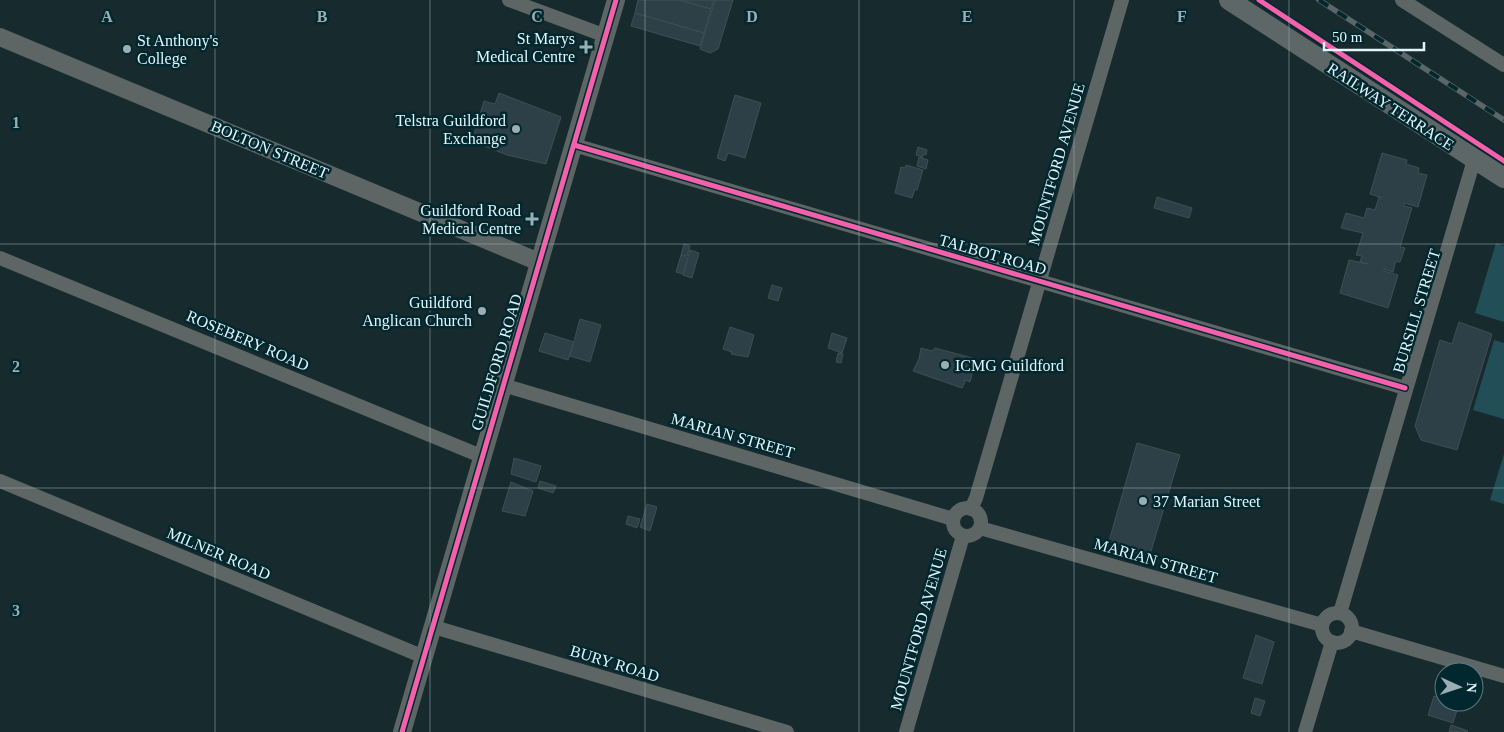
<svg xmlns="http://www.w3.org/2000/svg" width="1504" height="732" font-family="'Times New Roman',serif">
<rect width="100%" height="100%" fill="#172b2f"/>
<g fill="#214e57">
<path d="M1496,243L1504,246V322L1475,313Z"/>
<path d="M1494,340L1504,343V419L1473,410Z"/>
<path d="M1504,454V504L1490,500Z"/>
</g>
<g fill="#2e4047" stroke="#404e53">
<path d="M638,0H680L711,9L704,33L635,13Z"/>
<path d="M680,0H714L711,9Z"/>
<path d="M715,0H733L718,49L710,53L700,49Z"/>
<path d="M635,13L704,33L700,46L631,26Z"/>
<path d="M499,93L561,117L546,164L507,155L472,141L484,101L495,104Z"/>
<path d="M735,95L761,103L745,158L728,153L725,161L717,158Z"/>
<path d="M918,147L927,150L926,155L923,154V157L916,155Z"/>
<path d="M1382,153L1407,160L1406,164L1419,168L1418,173L1427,175L1418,207L1404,203V206L1412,208L1400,247L1405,248L1400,262L1396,261L1393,272L1384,269V271L1398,275L1388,308L1340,293L1349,260L1368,264L1360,262L1362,256L1356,255L1363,233L1341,228L1346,213L1364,218L1367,208L1375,210L1379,197L1382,198L1370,194Z"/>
<path d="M919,157L928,160L926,169L917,166Z"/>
<path d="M906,165L923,170L917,190L915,189L912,198L895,193L901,167L905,168Z"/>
<path d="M1157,197L1192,208L1189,218L1154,208Z"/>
<path d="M684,244L690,246L687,256L681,255Z"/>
<path d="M690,250L699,253L692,278L683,275Z"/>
<path d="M681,255L688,258L683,274L676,272Z"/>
<path d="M772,285L782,288L778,301L768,298Z"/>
<path d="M580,319L601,325L590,362L570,356Z"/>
<path d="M1459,322L1492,334L1457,450L1421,440L1415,426L1440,340L1452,344Z"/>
<path d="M730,327L754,335L748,357L731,354L732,352L723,349Z"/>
<path d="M545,333L574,342L568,360L539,351Z"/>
<path d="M832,333L847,338L842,353L828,348Z"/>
<path d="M921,348L932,351L935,348L976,359L970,382L966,380L962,388L913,371L919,359Z"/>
<path d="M838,353L843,354L841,363L836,362Z"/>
<path d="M1137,443L1180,455L1148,561L1107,548Z"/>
<path d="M514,458L541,466L536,482L511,474Z"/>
<path d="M540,481L556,486L553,493L538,488Z"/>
<path d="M511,482L533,491L525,516L502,511Z"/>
<path d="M647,504L657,507L650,531L640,527Z"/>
<path d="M628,516L640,519L637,528L626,524Z"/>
<path d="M1256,635L1274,642L1262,684L1243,678Z"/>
<path d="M1434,696L1444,699V702H1450L1449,707L1457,710L1453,723L1428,715Z"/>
<path d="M1255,698L1265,701L1260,716L1251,713Z"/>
<path d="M1451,725L1468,731L1467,732H1449Z"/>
</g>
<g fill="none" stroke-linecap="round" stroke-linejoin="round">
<g stroke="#5e6665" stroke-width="14">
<path d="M509,0L606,36"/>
<path d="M1402,0L1504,65"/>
<path d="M574,145L1405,388"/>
<path d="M0,258L481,456"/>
<path d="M503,385L953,519"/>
<path d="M0,481L424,657"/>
<circle cx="967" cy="522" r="14"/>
<path d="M971,509L976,498L1122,0"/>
<path d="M980,528L1322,625"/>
<path d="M1340,613L1474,160"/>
<circle cx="1337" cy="628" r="15"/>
<path d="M434,627L787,732"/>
<path d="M1351,631L1504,676"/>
<path d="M906,732L963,536"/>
<path d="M1305,732L1332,642"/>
</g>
<g stroke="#5e6665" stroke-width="18">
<path d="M0,37L539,262"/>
<path d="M402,732L616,0"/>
</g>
<path stroke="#5d6768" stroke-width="20" d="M1229,0L1504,178"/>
<g stroke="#5a6667" stroke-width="5.5">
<path id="rail" d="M1319,0L1504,120"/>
</g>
<use href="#rail" stroke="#02282f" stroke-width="4" stroke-dasharray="11" stroke-linecap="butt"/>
<g stroke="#02282f" stroke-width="8">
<g id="cycleway">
<path d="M1259,0L1504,161"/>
<path d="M574,145L1405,388"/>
<path d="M402,732L616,0"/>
</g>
</g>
<use href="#cycleway" stroke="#f560ab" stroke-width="5"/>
</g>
<path fill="none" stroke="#9baeb3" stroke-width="1" stroke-opacity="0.55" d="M215,0V732M430,0V732M645,0V732M859,0V732M1074,0V732M1289,0V732M0,244H1504M0,488H1504"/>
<g fill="#9baeb3" stroke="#02282f" stroke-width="2">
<path d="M583.5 39.5h5v5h5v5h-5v5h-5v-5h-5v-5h5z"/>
<circle cx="127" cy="49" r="5"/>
<circle cx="516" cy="129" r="5"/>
<path d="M529.5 211.5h5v5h5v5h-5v5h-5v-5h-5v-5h5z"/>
<circle cx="482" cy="311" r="5"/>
<circle cx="945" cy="365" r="5"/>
<circle cx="1143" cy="501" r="5"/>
</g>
<g text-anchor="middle" stroke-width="5" stroke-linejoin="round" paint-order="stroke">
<g font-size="16" fill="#e2f5fa" stroke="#02282f" text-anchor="end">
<text x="575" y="44">St Marys<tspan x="575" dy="18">Medical Centre</tspan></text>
<text x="137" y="46" text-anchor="start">St Anthony's<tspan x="137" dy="18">College</tspan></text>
<text x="506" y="126">Telstra Guildford<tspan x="506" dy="18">Exchange</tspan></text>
<text x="521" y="216">Guildford Road<tspan x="521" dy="18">Medical Centre</tspan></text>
<text x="472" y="308">Guildford<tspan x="472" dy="18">Anglican Church</tspan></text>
<text x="955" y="371" text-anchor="start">ICMG Guildford</text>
<text x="1153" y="507" text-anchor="start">37 Marian Street</text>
</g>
<g font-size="16" fill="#e2f5fa" stroke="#02282f">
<text transform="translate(1391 106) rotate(33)" y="6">RAILWAY TERRACE</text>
<text transform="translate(270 149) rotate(23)" y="6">BOLTON STREET</text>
<text transform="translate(1056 164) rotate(-74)" y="6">MOUNTFORD AVENUE</text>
<text transform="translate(993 254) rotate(16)" y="6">TALBOT ROAD</text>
<text transform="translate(1416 311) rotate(-73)" y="6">BURSILL STREET</text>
<text transform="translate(248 340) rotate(23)" y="6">ROSEBERY ROAD</text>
<text transform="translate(496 362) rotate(-73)" y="6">GUILDFORD ROAD</text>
<text transform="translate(733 435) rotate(16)" y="6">MARIAN STREET</text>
<text transform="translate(219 553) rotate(23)" y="6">MILNER ROAD</text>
<text transform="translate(1156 560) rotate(16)" y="6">MARIAN STREET</text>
<text transform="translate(918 629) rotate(-74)" y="6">MOUNTFORD AVENUE</text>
<text transform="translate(615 663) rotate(17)" y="6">BURY ROAD</text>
</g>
</g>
<g font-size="16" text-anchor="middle" font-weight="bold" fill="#9baeb3" stroke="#02282f" stroke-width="5" stroke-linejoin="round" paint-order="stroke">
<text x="107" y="22">A</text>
<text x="322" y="22">B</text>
<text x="537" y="22">C</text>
<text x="752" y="22">D</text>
<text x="967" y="22">E</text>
<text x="1182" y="22">F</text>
<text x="16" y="128">1</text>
<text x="16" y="372">2</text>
<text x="16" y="616">3</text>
</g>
<g transform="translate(1459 687) rotate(93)"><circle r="24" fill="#02282f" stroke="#5c7a80"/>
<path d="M0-4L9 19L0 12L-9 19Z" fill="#9baeb3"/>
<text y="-8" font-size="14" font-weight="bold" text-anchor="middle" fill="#e2f5fa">N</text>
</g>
<path d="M1324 42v8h100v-8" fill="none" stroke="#e2f5fa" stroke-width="2.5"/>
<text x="1332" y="42" font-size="15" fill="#e2f5fa" stroke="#02282f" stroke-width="4" paint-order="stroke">50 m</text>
</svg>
